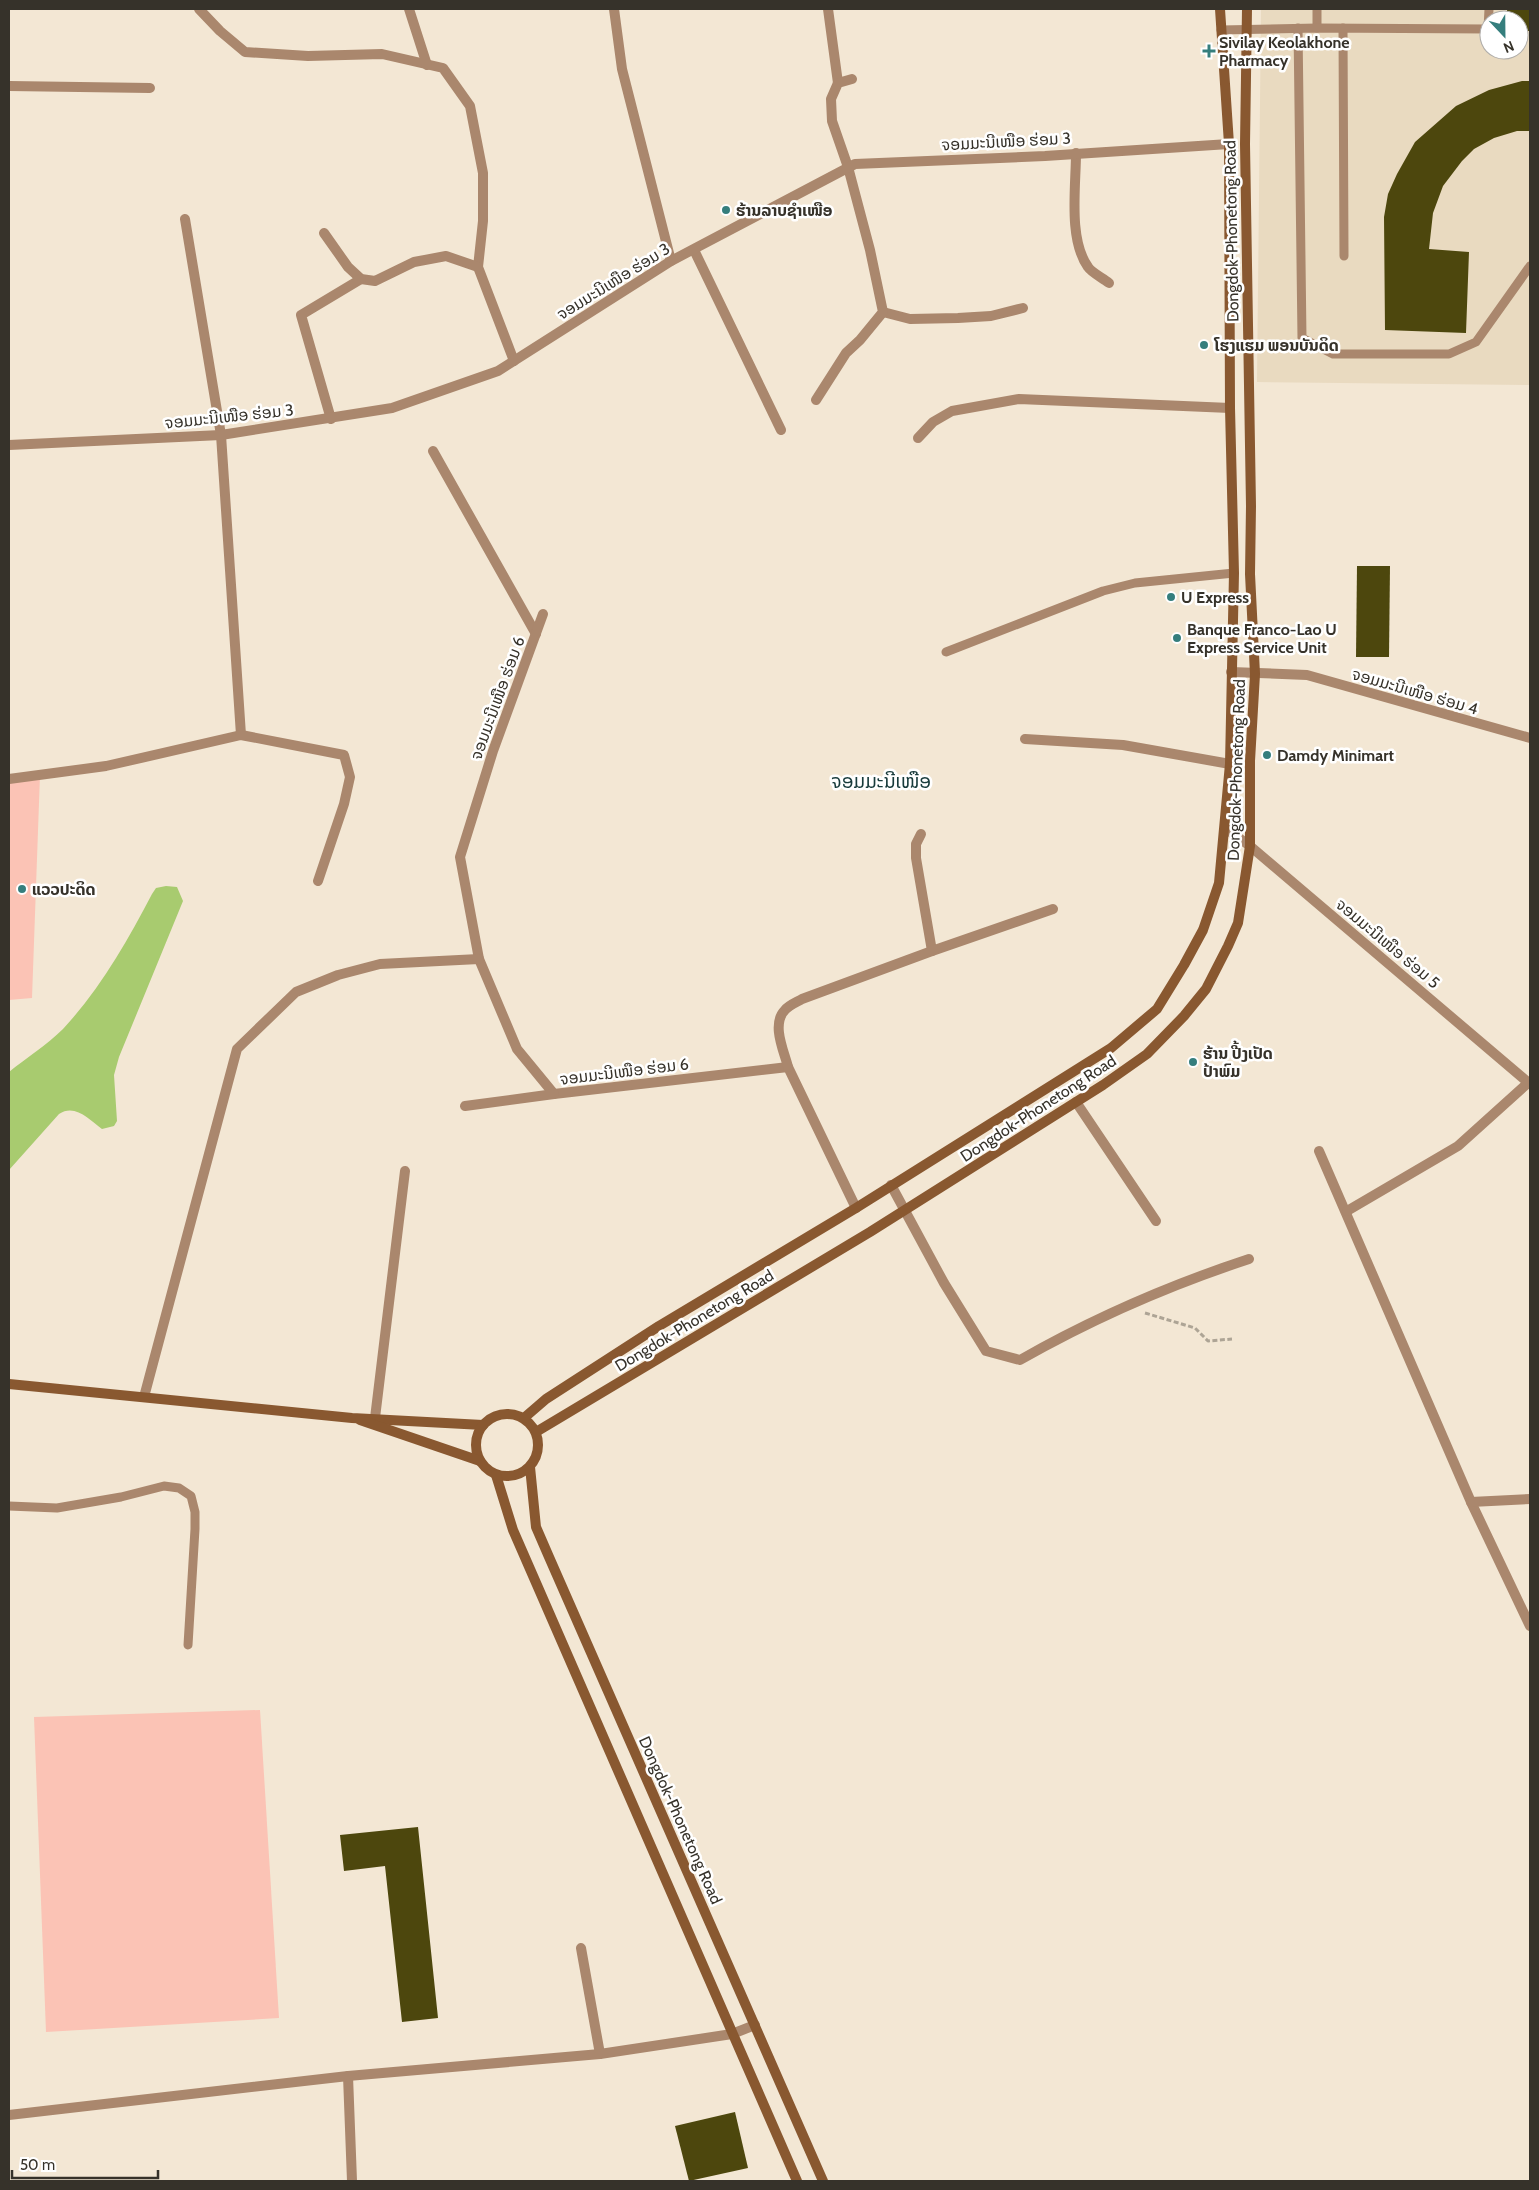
<svg xmlns="http://www.w3.org/2000/svg" width="1539" height="2190" font-family="Cabin,'Noto Sans Lao',sans-serif">
<rect width="100%" height="100%" fill="#f3e7d4"/>
<path fill="#e9dac0" fill-rule="evenodd" d="M1261,9H1530V385L1257,382ZM1489,20H1519V50H1489Z"/>
<g fill="#fbc3b5">
<path d="M40,775L32,998L9,1000V779Z"/>
<path d="M260,1710L279,2018L46,2032L34,1717Z"/>
</g>
<path fill="#a8cb6f" d="M166,886L177,887L183,901L119,1057L114,1075L117,1121L114,1126L102,1129C90,1120 75,1103 59,1114L9,1170V1072C26,1058 47,1045 63,1029C100,989 127,942 152,894L156,888Z"/>
<g fill="#4d470d">
<path d="M1507,9H1530V31H1519V20H1507Z"/>
<path d="M1522,81H1530V131H1517L1494,138L1474,149L1462,161L1443,186L1433,213L1429,249L1469,252L1466,333L1385,330L1384,217L1388,194L1397,174L1415,142L1456,106L1489,90Z"/>
<path d="M1357,566H1390L1389,657H1356Z"/>
<path d="M418,1827L438,2018L402,2022L385,1866L344,1871L340,1835Z"/>
<path d="M735,2112L748,2168L689,2181L675,2126Z"/>
</g>
<g fill="none" stroke-linecap="round" stroke-linejoin="round">
<path stroke="#ada495" stroke-width="3" stroke-dasharray="5 2.5" stroke-linecap="butt" d="M1145,1313L1195,1328L1208,1341L1232,1339"/>
<g stroke="#aa876d" stroke-width="9">
<path d="M1298,28L1302,338L1333,354H1449L1476,342L1530,266"/>
<path d="M1317,28V9"/>
<path d="M1343,28L1344,256"/>
<path d="M1221,30L1317,28L1488,29L1489,9"/>
<path d="M946,652L1103,591L1135,583L1234,573"/>
<path d="M9,1506L57,1508L121,1497L164,1486L179,1488L191,1496L195,1512V1529L188,1645"/>
</g>
<g stroke="#aa876d" stroke-width="10">
<path d="M199,9L220,31L245,52L308,56L382,54L443,68L470,106L483,173V221L478,267L514,361"/>
<path d="M409,9L427,65"/>
<path d="M614,9L622,69L671,261"/>
<path d="M828,9L838,83"/>
<path d="M9,86L150,88"/>
<path d="M1076,153C1076,186 1068,239 1088,267C1092,273 1103,278 1109,283"/>
<path d="M185,219L221,435L241,735"/>
<path d="M324,233L348,267L361,279L375,281L414,262L446,256L478,267"/>
<path d="M694,250L781,430"/>
<path d="M883,312L910,319L958,318L991,316L1023,308"/>
<path d="M816,400L846,353L860,340L883,312L870,250L848,167L832,121L831,99L838,83L852,79"/>
<path d="M331,419L301,315L361,279"/>
<path d="M918,438L933,422L952,411L1019,399L1230,408"/>
<path d="M9,445L221,435L392,408L498,371L671,261L855,164L1045,156L1229,144"/>
<path d="M433,451L536,634"/>
<path d="M543,614L493,751L460,857L479,959L517,1049L554,1094L788,1067L856,1208"/>
<path d="M1231,672L1307,675L1530,738"/>
<path d="M1025,739L1123,745L1230,764"/>
<path d="M9,779L106,766L241,735L344,755L350,777L344,804L318,881"/>
<path d="M1225,828L1250,846L1530,1084"/>
<path d="M921,834L916,844V858L932,951"/>
<path d="M788,1067C784,1051 771,1024 785,1010C789,1005 797,1002 802,999L932,951L1053,909"/>
<path d="M1076,1102L1156,1221"/>
<path d="M465,1106L554,1094"/>
<path d="M1319,1151L1471,1502L1530,1626"/>
<path d="M891,1185L944,1283L986,1351L1020,1360C1092,1319 1170,1285 1249,1259"/>
<path d="M1347,1211L1458,1146L1529,1082"/>
<path d="M144,1397L237,1049L296,992L338,975L380,964L479,959"/>
<path d="M375,1418L405,1171"/>
<path d="M1471,1502L1530,1499"/>
<path d="M581,1948L600,2054"/>
<path d="M348,2076L352,2181"/>
<path d="M9,2115L348,2076L600,2054L732,2034L755,2025"/>
</g>
<g stroke="#895830" stroke-width="10">
<path d="M9,1384L352,1418L483,1425"/>
<circle cx="507" cy="1445" r="31"/>
<path d="M524,1418L546,1399L659,1326L856,1208L1111,1048L1157,1009L1184,965L1203,930L1219,883L1230,764L1234,573L1230,408L1229,144L1220,9"/>
<path d="M360,1420L480,1461"/>
<path d="M536,1432L870,1232L1103,1085L1147,1054L1184,1016L1206,989L1228,946L1238,923L1250,846V761L1255,674L1250,574L1251,506L1245,144L1247,9"/>
<path d="M530,1467L536,1527L549,1557L823,2181"/>
<path d="M496,1475L513,1530L797,2181"/>
</g>
</g>
<g fill="#357e7d" stroke="#fff" stroke-width="2">
<path d="M1206.5 43.5h5v5h5v5h-5v5h-5v-5h-5v-5h5z"/>
<circle cx="726" cy="210" r="5"/>
<circle cx="1204" cy="345" r="5"/>
<circle cx="1171" cy="597" r="5"/>
<circle cx="1177" cy="638" r="5"/>
<circle cx="1267" cy="755" r="5"/>
<circle cx="22" cy="889" r="5"/>
<circle cx="1193" cy="1062" r="5"/>
</g>
<g text-anchor="middle" stroke-width="5" stroke-linejoin="round" paint-order="stroke">
<g font-size="16" font-weight="bold" fill="#36322a" stroke="#fff" text-anchor="start">
<text x="1219" y="48">Sivilay Keolakhone<tspan x="1219" dy="18">Pharmacy</tspan></text>
<text x="736" y="216">ຮ້ານລາບຊຳເໜືອ</text>
<text x="1214" y="351">ໂຮງແຮມ ພອນບັນດິດ</text>
<text x="1181" y="603">U Express</text>
<text x="1187" y="635">Banque Franco-Lao U<tspan x="1187" dy="18">Express Service Unit</tspan></text>
<text x="1277" y="761">Damdy Minimart</text>
<text x="32" y="895">ແວວປະດິດ</text>
<text x="1203" y="1059">ຮ້ານ ປີ້ງເປັດ<tspan x="1203" dy="18">ປ້າພົມ</tspan></text>
</g>
<g font-size="16" fill="#36322a" stroke="#fff">
<text transform="translate(1006 141) rotate(-3)" y="6">ຈອມມະນີເໜືອ ຮ່ອມ 3</text>
<text transform="translate(1231 231) rotate(-91)" y="6">Dongdok-Phonetong Road</text>
<text transform="translate(613 281) rotate(-32)" y="6">ຈອມມະນີເໜືອ ຮ່ອມ 3</text>
<text transform="translate(229 416) rotate(-6)" y="6">ຈອມມະນີເໜືອ ຮ່ອມ 3</text>
<text transform="translate(1415 691) rotate(16)" y="6">ຈອມມະນີເໜືອ ຮ່ອມ 4</text>
<text transform="translate(497 698) rotate(-70)" y="6">ຈອມມະນີເໜືອ ຮ່ອມ 6</text>
<text transform="translate(1236 770) rotate(-88)" y="6">Dongdok-Phonetong Road</text>
<text transform="translate(1388 943) rotate(40)" y="6">ຈອມມະນີເໜືອ ຮ່ອມ 5</text>
<text transform="translate(624 1071) rotate(-7)" y="6">ຈອມມະນີເໜືອ ຮ່ອມ 6</text>
<text transform="translate(1038 1108) rotate(-33)" y="6">Dongdok-Phonetong Road</text>
<text transform="translate(694 1320) rotate(-31)" y="6">Dongdok-Phonetong Road</text>
<text transform="translate(681 1820) rotate(66)" y="6">Dongdok-Phonetong Road</text>
</g>
<g font-size="19" fill="#183b3b" stroke="#fff">
<text x="881" y="788">ຈອມມະນີເໜືອ</text>
</g>
</g>
<rect width="1539" height="2190" fill="none" stroke="#36322a" stroke-width="20"/>
<g transform="translate(1504 35) rotate(158)"><circle r="24" fill="#ffffff" stroke="#afadaa"/>
<path d="M0-4L9 19L0 12L-9 19Z" fill="#357e7d"/>
<text y="-8" font-size="14" font-weight="bold" text-anchor="middle" fill="#36322a">N</text>
</g>
<path d="M12 2170v8h146v-8" fill="none" stroke="#36322a" stroke-width="2.5"/>
<text x="20" y="2170" font-size="15" fill="#36322a" stroke="#ffffff" stroke-width="4" paint-order="stroke">50 m</text>
</svg>
